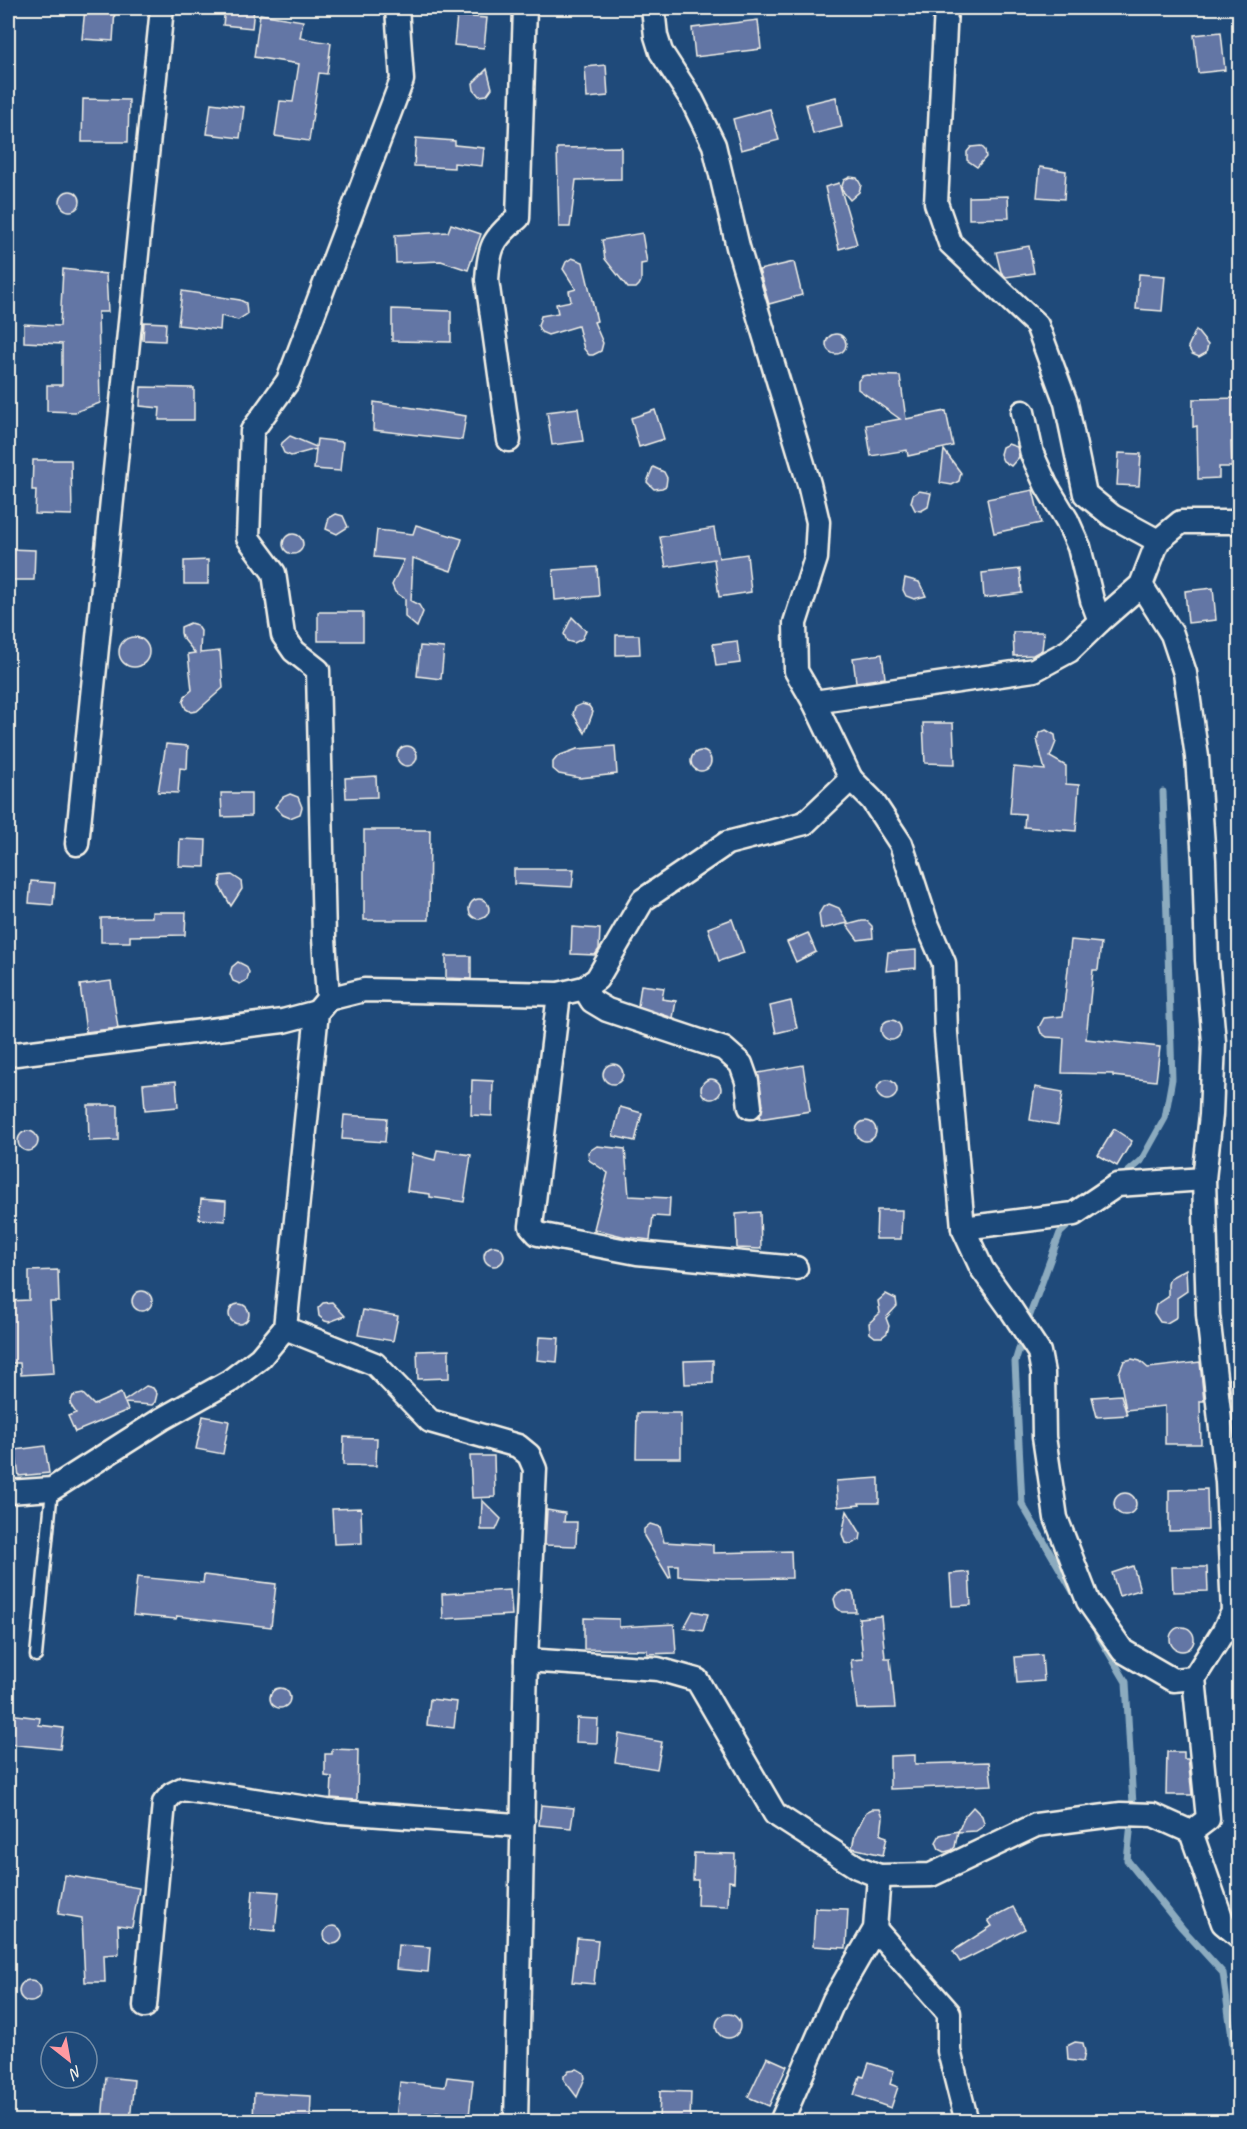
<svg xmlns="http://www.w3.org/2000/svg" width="1247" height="2129" font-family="Caveat,sans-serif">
<rect width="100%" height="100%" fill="#1f4a7a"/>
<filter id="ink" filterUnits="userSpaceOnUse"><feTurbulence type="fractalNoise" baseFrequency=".0167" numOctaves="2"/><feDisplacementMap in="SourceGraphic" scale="12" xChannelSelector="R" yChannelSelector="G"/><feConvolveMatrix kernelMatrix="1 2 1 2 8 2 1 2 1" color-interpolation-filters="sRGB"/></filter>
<g filter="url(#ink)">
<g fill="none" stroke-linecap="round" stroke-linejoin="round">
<g stroke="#8cabbf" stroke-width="7">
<path d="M1120,1179L1141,1161L1165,1118L1172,1079L1163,792"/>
<path d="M1027,1323L1060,1233L1074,1220"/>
<path d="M1023,1336L1015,1362L1022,1504L1075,1595"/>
<path d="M1097,1633L1126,1682L1133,1805L1127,1860L1182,1928L1223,1973L1235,2059L1240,2071"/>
</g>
</g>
<g fill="#6476a5" stroke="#f4f1e8" stroke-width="1.5">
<path d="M85,8L115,9L113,41L82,39Z"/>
<path d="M225,8H254L252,28L223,25Z"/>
<path d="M260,14L303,21L300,38L331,43L327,74L319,73L309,141L275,136L280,101L293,102L299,64L254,57Z"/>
<path d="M457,16L487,18L484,48L454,45Z"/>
<path d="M758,20L761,49L695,57L692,28Z"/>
<path d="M1221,32L1225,70L1198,73L1194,35Z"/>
<path d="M606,65L608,96L587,98L585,67Z"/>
<path d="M487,69L492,88L487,95L479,96L474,90L473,83Z"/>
<path d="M836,97L842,127L813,134L806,104Z"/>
<path d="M83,99L129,100L128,142H82Z"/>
<path d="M211,103L244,107L240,138L207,134Z"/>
<path d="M770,109L779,140L741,150L733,119Z"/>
<path d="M416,138L455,141V145L484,148L482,166L454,163V168L414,166Z"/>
<path d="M981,146L985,150L986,157L977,167L967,160V152L971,147Z"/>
<path d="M621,147V179L576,180L570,227H559L557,148Z"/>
<path d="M1040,167L1066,171L1064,199L1037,197Z"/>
<path d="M850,177L857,178L861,185L859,192L850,200L841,189L844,180Z"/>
<path d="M839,183L857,244L839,249L825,187Z"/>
<circle cx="70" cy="201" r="10"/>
<path d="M1008,196L1009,218L969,219V197Z"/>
<path d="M451,224L481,234L468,270L441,261L396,263L395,235L448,232Z"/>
<path d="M642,233L647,263L641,264V281L639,285L636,288H628L605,259L602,240Z"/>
<path d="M1029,246L1034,273L1006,277L1001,272L996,252Z"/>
<path d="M572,258L583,262L597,321L594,322L603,343L601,351L593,355H589L584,349L578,326L548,335L541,332L538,326L541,316L558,313L556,304L571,301L569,291L576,289L563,269L566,262Z"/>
<path d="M794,262L802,295L769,304L759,270Z"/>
<path d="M63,269L106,274L108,312H98L100,403L75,412L47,411V385H62V344L24,342V324L60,326Z"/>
<path d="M1139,274L1165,276L1162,311L1136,309Z"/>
<path d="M182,291L240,300L246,303L247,314L238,320L221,316L220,330L178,325Z"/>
<path d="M392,309L451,311V342L392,341Z"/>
<path d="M144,322L166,323L165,341L143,340Z"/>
<path d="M1196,330L1208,345L1206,353L1199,357L1192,354L1188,347Z"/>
<circle cx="836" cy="344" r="10"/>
<path d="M867,375L900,376L906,419L946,411L953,446L908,456L907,450L871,456L866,425L900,419L858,389V381L862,376Z"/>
<path d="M141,387L194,388V420H159L160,408L140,406Z"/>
<path d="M1239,398V442H1231L1232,467H1219V478L1198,479L1197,426L1193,427V399Z"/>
<path d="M374,402L466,416L462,440L373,430Z"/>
<path d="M578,408L583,441L552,445L547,412Z"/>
<path d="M655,410L664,439L639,447L631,418Z"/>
<path d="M290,436L316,447L317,439L343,442L340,471L314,469L316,449L291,456L284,453L281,446L282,443Z"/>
<path d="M1008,444L1017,447L1019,457L1011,466L1003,461L1000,454L1002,447Z"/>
<path d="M944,450L961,473L959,481L952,485L940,483Z"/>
<path d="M1119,453L1141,454L1139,486L1117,485Z"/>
<path d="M33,460H71L72,515L35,514L36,490H32Z"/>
<path d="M653,467L664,472L667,478L666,486L662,488L654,489L647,482Z"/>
<path d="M1033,490L1041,523L994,533L987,499Z"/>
<path d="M919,491L931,493L928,507L921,511L915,510L911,502L913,495Z"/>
<path d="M336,514L343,516L348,527L337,534L326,529L329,518Z"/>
<path d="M416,525L462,539L451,571L413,558L411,601L419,605L423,612L417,627L405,617V599L395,592L392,585L404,560L374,557L377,530L413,534Z"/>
<path d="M714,528L719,558L747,554L751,592L719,597L714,559L666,567L660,537Z"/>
<circle cx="293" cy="544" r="10"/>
<path d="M8,549L35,550L34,580H8Z"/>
<path d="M208,560V584H184V561Z"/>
<path d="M597,567L599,596L555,600L553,570Z"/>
<path d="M1020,569L1022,593L984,598L982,573Z"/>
<path d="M905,578L919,582L926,596L914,599L906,596L903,590Z"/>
<path d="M1213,588L1216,620L1188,623L1185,591Z"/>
<rect x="318" y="612" width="45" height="29"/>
<path d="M572,617L586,631L582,639L574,643L567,641L564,634Z"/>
<path d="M190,623L197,625L201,631L200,653L220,651L223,688L197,711L191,712L186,709L183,702L185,696L192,690L188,654L195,653L182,637L181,633V627Z"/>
<path d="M1013,632H1044L1042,650L1033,655L1014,656Z"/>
<path d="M616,635H639L640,654L616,655Z"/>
<circle cx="134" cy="652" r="15"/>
<path d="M737,641L740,663L716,666L713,644Z"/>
<path d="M420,646L444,648L441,679L417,676Z"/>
<path d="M882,654L885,678L856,682L853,658Z"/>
<path d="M582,704L589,706L593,712L585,733L573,714L575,707Z"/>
<path d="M923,723H953L955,764L925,763Z"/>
<path d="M1046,730L1055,735L1056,742L1050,757L1066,766V784L1079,785L1076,831L1024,827L1025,814L1010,813L1014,767L1045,770L1037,740L1039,733Z"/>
<path d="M166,744L188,746L187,769L180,768L178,793L158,792Z"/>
<path d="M615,746L617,774L580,778L559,774L553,769V762L558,756L577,749Z"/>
<circle cx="407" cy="756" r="10"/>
<circle cx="701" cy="761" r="10"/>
<path d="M376,776L377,797L346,798L345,778Z"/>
<path d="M221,793H251V816L222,817Z"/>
<path d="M290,794L298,797L302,807L300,814L290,818L283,815L275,807L283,797Z"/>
<path d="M364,830H430L429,920H364Z"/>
<path d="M180,839L206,840L205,867L179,866Z"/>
<path d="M514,869H574L572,887L514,884Z"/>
<path d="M232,875L241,881L242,889L231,906L220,887L221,876Z"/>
<path d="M31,881L55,883L53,905L29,903Z"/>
<circle cx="479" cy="909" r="10"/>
<path d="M829,904L839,908L848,923L821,929L819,914L823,907Z"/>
<path d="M152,912H186L185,935L130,936V942H101V918L152,917Z"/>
<path d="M732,919L744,953L719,961L708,928Z"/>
<path d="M862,921H867L872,926L873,938L858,940L847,925Z"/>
<path d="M572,927L600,929L599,949L595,955L571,954Z"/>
<path d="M808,933L816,952L796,962L787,942Z"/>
<path d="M1071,940L1101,943L1098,970H1093L1086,1039L1160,1047L1156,1081L1113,1076V1074L1062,1073L1064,1038L1047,1037L1041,1033L1039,1027L1044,1018L1063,1016Z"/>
<path d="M916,950V968L886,971L888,952Z"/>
<path d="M446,956H471V979L446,978Z"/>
<path d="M238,962L246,966L249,972L247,980L240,984L233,981L230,974L232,967Z"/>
<path d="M111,981L118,1028L86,1032L80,985Z"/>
<path d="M641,985L664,988L662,999L676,1001L673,1018L638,1006Z"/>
<path d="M791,1001L797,1028L776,1033L770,1006Z"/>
<circle cx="891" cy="1030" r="10"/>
<circle cx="613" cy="1074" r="10"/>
<path d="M803,1065L810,1111L759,1119L763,1105L758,1073Z"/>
<circle cx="711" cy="1089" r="10"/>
<path d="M472,1080L493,1081L492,1116L471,1115Z"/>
<circle cx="887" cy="1090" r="10"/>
<path d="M176,1081L178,1107L145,1110L143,1084Z"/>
<path d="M1035,1087L1063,1092L1058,1125L1030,1120Z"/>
<path d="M88,1105H118V1140L89,1141Z"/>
<path d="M620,1107L642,1113L635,1141L613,1136Z"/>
<path d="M344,1115L387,1118L385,1142L342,1139Z"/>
<circle cx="866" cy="1131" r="10"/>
<path d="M1114,1129L1132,1141L1117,1166L1098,1155Z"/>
<circle cx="28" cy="1141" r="10"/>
<path d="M597,1146L625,1149L629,1196L670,1198L669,1217L653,1216L650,1240L626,1237L594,1229L608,1173L589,1160L588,1152Z"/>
<path d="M437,1150L471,1155L464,1202L430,1197V1194L407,1191L412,1154L435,1160Z"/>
<path d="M201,1199L226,1201L225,1221L199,1219Z"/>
<path d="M877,1210H902L901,1239H876Z"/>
<path d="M760,1212L761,1249L737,1248L736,1214Z"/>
<circle cx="494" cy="1256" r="10"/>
<path d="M1186,1269L1187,1291L1177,1298V1317L1167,1323L1160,1322L1154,1313L1156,1305L1168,1297V1284L1170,1278Z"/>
<path d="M58,1270L59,1302H50L54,1373L21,1375L20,1363H8V1301L29,1300V1271Z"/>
<circle cx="142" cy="1301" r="10"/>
<path d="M886,1294L896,1299L897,1306L886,1318L889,1326L887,1333L882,1337H875L870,1333L869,1323L880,1313L878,1301Z"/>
<path d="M332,1302L345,1316L329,1322L325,1321L319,1316L318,1308L323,1303Z"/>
<circle cx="239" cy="1314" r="10"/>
<path d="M363,1310L398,1316L393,1341L358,1335Z"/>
<path d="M539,1337L559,1338L557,1362L537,1360Z"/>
<path d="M449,1350V1378L418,1379L417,1351Z"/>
<path d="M1132,1359L1140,1361L1148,1368L1200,1362L1204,1401H1200L1201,1444H1165V1406L1126,1410L1119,1373L1124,1361Z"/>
<path d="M713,1360V1383L685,1384L684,1361Z"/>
<path d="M1239,1378V1396L1231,1397L1229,1379Z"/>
<path d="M146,1386L153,1388L157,1394L155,1402L152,1405L125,1403L128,1410L75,1432L68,1416L76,1413L70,1404L73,1396L83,1394L94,1405L121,1393L124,1401Z"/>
<path d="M1121,1395L1127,1415L1097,1417L1092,1397Z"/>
<path d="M637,1413H681V1458H636Z"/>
<path d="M203,1416L229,1421L223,1454L196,1449Z"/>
<path d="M344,1437L377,1438L376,1466L343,1465Z"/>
<path d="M45,1446L49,1473L19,1476L15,1450Z"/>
<path d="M470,1456H494L495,1497L472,1498Z"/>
<path d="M879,1478V1503H859L860,1505L838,1507L836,1481Z"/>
<path d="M1207,1489L1208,1530L1169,1531V1490Z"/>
<circle cx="1125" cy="1504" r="11"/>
<path d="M482,1500L501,1519L496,1530H481Z"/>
<path d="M361,1508L362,1543L334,1544L332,1509Z"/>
<path d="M547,1510L565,1513L564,1522H577L576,1546L545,1545Z"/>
<path d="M847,1511L861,1534L860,1540L851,1544L845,1543L842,1534Z"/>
<path d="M650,1524L660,1527L664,1542L713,1545V1553L791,1551L792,1578L732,1579L678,1576V1565H669L671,1577L669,1578L644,1536V1529Z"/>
<path d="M1133,1566L1140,1590L1119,1596L1112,1573Z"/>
<path d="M1172,1567H1207L1208,1591L1173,1592Z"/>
<path d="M969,1572L971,1605L952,1606L950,1574Z"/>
<path d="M204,1575L276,1584L271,1627L177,1616L176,1619L133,1615L137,1577L203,1583Z"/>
<path d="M510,1590L512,1615L443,1619L442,1594Z"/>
<path d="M843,1591L852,1592L854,1596L856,1612H842L836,1607L834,1599L836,1595Z"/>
<path d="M693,1611L708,1614L703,1631L684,1628Z"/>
<path d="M881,1616L885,1658H890L895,1708L857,1709L851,1660L863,1659L859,1618Z"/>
<path d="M584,1618L619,1619V1627L674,1624L676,1653L647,1654V1650L584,1649Z"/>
<circle cx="1182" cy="1639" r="12"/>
<path d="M1042,1655L1044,1681L1017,1683L1015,1657Z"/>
<circle cx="280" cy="1698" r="10"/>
<path d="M430,1699L457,1702L454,1728L427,1725Z"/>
<path d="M8,1714L40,1718L39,1725L63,1728L60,1749L8,1744Z"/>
<path d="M577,1718L598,1719L597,1743L576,1742Z"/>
<path d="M619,1734L662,1742L657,1769L615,1762Z"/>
<path d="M332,1749L358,1750L357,1800L331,1798L332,1777L325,1776V1754H332Z"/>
<path d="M1167,1752H1184V1759H1188L1192,1795H1166Z"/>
<path d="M915,1755V1764L989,1762L992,1785L890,1789V1756Z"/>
<path d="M541,1805L574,1808L571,1828L539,1825Z"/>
<path d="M973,1807L982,1816L984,1823L982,1827L976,1831L958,1832L965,1816Z"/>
<path d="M872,1809H880L883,1817L881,1835L887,1837L883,1855L852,1848L855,1834L866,1812Z"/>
<path d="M958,1831L955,1847L952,1850L945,1852L939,1849L936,1842L940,1835Z"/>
<path d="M694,1853L735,1854L734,1882L729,1881L728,1906L697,1905L698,1880H693Z"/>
<path d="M65,1875L139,1888L132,1927L118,1925L119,1954L104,1955L105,1982H85L82,1918L58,1914Z"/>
<path d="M253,1890L279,1892L275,1931L250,1929Z"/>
<path d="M1013,1907L1025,1929L960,1962L953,1951L992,1926L988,1920Z"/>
<path d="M815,1908L848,1909L846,1948L813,1946Z"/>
<circle cx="333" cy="1935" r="9"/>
<path d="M577,1938L598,1940L594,1984L572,1982Z"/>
<path d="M398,1945L430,1947L428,1972L396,1969Z"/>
<circle cx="30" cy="1991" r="11"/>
<circle cx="728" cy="2026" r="12"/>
<path d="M1075,2042L1083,2043L1085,2052L1083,2062L1068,2060L1067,2046Z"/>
<path d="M767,2057L787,2066L769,2106L748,2097Z"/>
<path d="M869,2063L894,2071L890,2084L898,2087L891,2108L854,2095L860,2076L864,2077Z"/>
<path d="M577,2069L584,2073L585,2078L577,2097L564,2080V2076L569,2070Z"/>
<path d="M106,2077L134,2080L130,2121H102Z"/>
<path d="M447,2077L473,2080L469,2116L436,2112L435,2121L396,2119L400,2082L445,2087Z"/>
<path d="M660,2091L691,2092L690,2121H659Z"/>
<path d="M254,2093L311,2096L310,2121H253Z"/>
</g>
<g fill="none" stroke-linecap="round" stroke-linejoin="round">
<g stroke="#f4f1e8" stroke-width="15">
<path id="lane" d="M36,1656L52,1489"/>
</g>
<g stroke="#f4f1e8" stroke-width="27">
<g id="street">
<path d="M653,8L656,36L661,52L692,100L714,145L738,247L809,484L818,522L816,558L795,623L796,671L814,702"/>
<path d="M946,8L936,203L950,243L1037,325L1066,403L1085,494L1112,516L1158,541"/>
<path d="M1023,412L1032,454L1046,485L1067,520L1079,547L1092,600L1100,621"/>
<path d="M509,440L487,280C489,248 492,239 518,218L525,8"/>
<path d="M1141,585L1172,634L1185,673L1197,757L1204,860L1207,960L1214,1042L1211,1115L1204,1179L1208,1315L1227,1482L1233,1612L1223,1632L1194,1678L1208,1819L1191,1832"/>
<path d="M851,779L872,800L901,844L926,921L944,963L946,1033L963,1228L982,1269L1010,1308L1039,1352L1043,1373L1044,1437L1056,1518L1088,1601L1123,1651L1173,1680L1194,1678"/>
<path d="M77,844L162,8"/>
<path d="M584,988L592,1001L607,1010L724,1049L741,1064L747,1081L750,1107"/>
<path d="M559,994L531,1226L538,1234L637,1253L796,1268"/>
<path d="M328,999L364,990L559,994L584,988L597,979L643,900L727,843L805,823L851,779L814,702L1034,670L1069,651L1100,621L1141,585L1158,541L1181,522H1240"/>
<path d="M8,1055L283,1021L317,1012"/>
<path d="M963,1228L1074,1214L1117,1185L1204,1179"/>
<path d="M285,1328L375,1364L430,1421L518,1446L529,1455L535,1469L526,1660L516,2122"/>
<path d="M8,1492L52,1489L162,1419L230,1381L260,1358L285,1328L317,1012L328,999L324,938L318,670L294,651L283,635L274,573L248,538L252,431L288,381L402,80L397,8"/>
<path d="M526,1660L658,1669L697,1680L775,1814L857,1867L879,1876L875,1929L834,2000L781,2122"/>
<path d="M879,1876L931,1875L1036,1825L1121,1814L1153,1815L1191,1832L1223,1923L1240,1937"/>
<path d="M875,1929L949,2013V2051L967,2122"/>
<path d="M145,2006L164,1803L172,1794L182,1789L327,1811L515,1825L523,1821"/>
</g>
</g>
<use href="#lane" stroke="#1f4a7a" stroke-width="10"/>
<use href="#street" stroke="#1f4a7a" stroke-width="22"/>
</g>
</g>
<rect width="1247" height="2129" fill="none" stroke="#1f4a7a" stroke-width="30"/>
<rect x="15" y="15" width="1217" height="2099" fill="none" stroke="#f4f1e8" stroke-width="2" filter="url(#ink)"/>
<g transform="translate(69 2060) rotate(149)"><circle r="28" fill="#1f4a7a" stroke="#748da6" stroke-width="1.5"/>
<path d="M0-4.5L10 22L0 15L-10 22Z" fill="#ff9aa2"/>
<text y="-9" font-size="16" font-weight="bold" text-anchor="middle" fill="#f4f1e8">N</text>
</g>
</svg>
